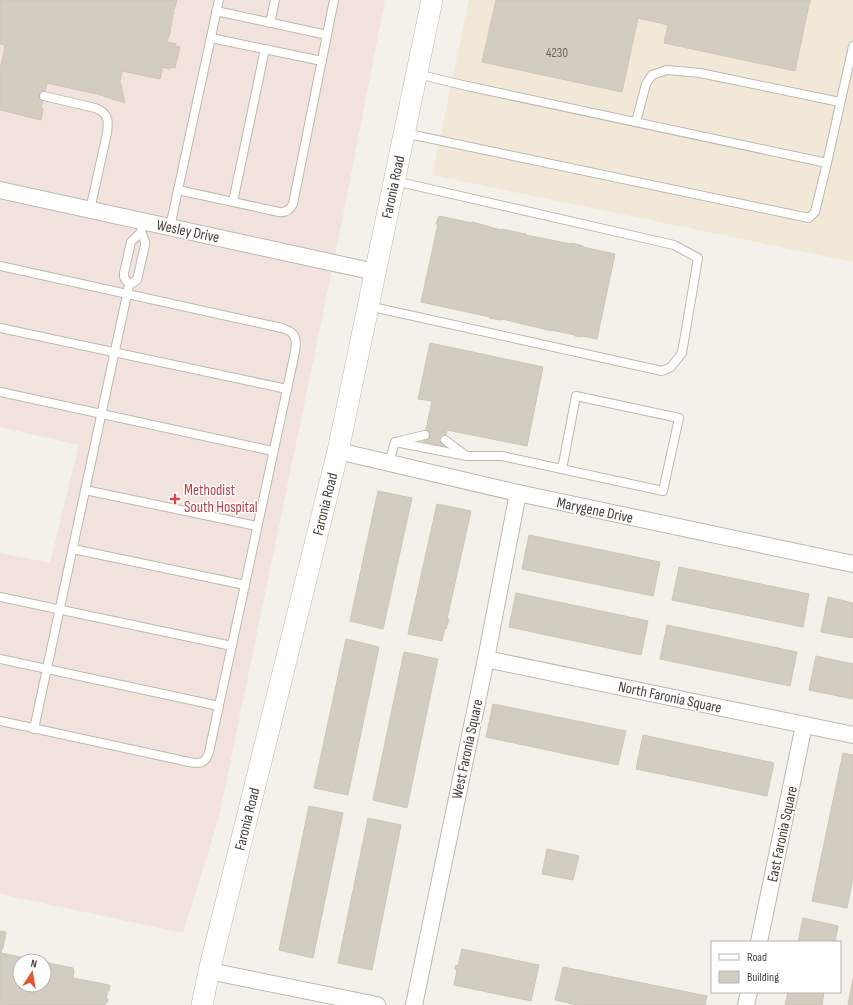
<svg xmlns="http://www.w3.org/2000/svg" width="853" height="1005" font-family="'Sofia Sans Condensed',sans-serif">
<rect width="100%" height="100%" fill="#f3f1ea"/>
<path fill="#f2e8d8" d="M469,0H853V262L432,175Z"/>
<path fill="#f2e3df" d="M0,0H385L341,226L219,817L183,933L0,894V553L50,563L79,445L0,427Z"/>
<g fill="#d3cdc1" stroke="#cdc5b5">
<path d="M0,0H177L174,10L173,11V12H174L172,19V18L171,20H172L171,27H170V29H171L167,42L176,44L175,46L180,47L175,68L170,67V69L162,67L161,69H162L161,75H160L161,76L160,79L122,71L120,81L125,103L97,94L47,83L41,108L43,109L41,120L0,110V69L4,53V52L5,45L0,44Z"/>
<path d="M496,0H810L795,71L664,43L668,25L638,18L622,92L482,62Z"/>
<path d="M439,216L472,223V222L501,230V229L526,234V235L571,244L572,243L583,246V247L615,254L597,339L582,336V337L575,336V335L552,330V331L502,319L501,320L489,318L490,317L421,302L438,224H436Z"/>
<path d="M430,343L543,367L527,446L447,430L443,448L423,444L432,401L418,399Z"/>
<path d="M378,491L412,498L383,629L350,621Z"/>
<path d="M437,504L471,511L447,619H449L446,629L445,628L442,641L408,634Z"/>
<path d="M529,535L660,562L653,596L522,569Z"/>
<path d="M679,567L809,594L803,627L672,600Z"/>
<path d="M516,593L648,621L641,655L509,627Z"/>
<path d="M828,597L853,603V638L821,632Z"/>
<path d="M667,625L797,652L790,686L660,659Z"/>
<path d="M346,639L379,647L348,795L314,788Z"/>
<path d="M404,652L438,659L407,808L373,800Z"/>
<path d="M816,656L853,664V699L809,690Z"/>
<path d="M493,704L626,731L618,765L486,737Z"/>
<path d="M643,735L774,763L767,796L636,769Z"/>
<path d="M843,753L853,755V878L847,908L812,901Z"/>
<path d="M309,806L343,813L313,958L279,950Z"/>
<path d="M368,818L401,825L372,970L338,963Z"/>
<path d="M547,849L579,856L573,880L542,874Z"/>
<path d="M803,918L838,926L835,942H798Z"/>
<path d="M0,931L6,932L5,938L3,948H2L1,953L40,961H20V985H44V962L73,968V970H74L73,978L109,985V986H110L109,991L108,990L106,999H108L107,1003H105V1005H0Z"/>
<path d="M462,949L539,965L531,1001L454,985L457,970L455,969L456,965L458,966Z"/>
<path d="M563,967L707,996L705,1005H577L555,1000Z"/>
<path d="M853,979V1005H848Z"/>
<path d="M788,992H824L822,1005H785Z"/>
</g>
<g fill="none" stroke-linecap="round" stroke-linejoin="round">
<g stroke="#bdb9ad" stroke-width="10">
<g id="service">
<path d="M216,11L327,35"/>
<path d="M270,23L275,0"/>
<path d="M211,38L322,61"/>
<path d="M44,96L95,108C108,113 109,119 107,133L90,210"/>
<path d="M636,122L646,84L652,75L667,70L700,73L840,102"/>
<path d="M404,133L809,218L815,212L827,163L467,86L417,74"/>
<path d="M827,163L853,46"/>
<path d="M178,190L279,212C286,213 290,210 293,204L334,0"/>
<path d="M233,202L265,49"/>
<path d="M170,227L219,0"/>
<path d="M0,266L282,328C296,332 297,339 295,352L209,752C205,764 200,764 189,762L0,721"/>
<path d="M129,285L124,277V273L131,242L141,232L142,228"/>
<path d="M368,306L662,371L671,367L682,353L698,258L674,245L395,181"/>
<path d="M0,328L287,389"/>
<path d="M0,392L273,451"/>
<path d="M445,440L465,455"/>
<path d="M399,441L425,435"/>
<path d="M389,463L395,442L467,456H502L663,491L679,418L576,396L562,469"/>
<path d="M85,490L257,526"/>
<path d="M73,549L245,585"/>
<path d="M0,597L232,646"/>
<path d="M0,659L219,706"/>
<path d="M34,729L129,285L137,280L145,245V241L141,232"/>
</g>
</g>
<g stroke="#bdb9ad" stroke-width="18">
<g id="minor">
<path d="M0,190L375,272"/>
<path d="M338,451L518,493L853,564"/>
<path d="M486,659L853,735"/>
<path d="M759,942L804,725"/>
<path d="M209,971L377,1005"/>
<path d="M414,1005L486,659L518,493"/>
<path d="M746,1005L749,992"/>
</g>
</g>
<g stroke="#bdb9ad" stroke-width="22">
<path id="tertiary" d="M202,1005L209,971L338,451L432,0"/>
</g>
<use href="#service" stroke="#fff" stroke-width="8"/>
<use href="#minor" stroke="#fff" stroke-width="16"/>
<use href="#tertiary" stroke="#fff" stroke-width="21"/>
</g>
<path fill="#e0444e" stroke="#fff" stroke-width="1.5" d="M173 493h4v4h4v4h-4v4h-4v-4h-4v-4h4z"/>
<g text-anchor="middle" stroke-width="3" stroke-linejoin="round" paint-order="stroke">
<g font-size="13" fill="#69655b">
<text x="557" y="57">4230</text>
</g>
<g font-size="15" fill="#464239" stroke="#fff">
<text transform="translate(393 187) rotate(-78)" y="5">Faronia Road</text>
<text transform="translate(188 231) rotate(12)" y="5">Wesley Drive</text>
<text transform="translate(325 504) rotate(-76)" y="5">Faronia Road</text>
<text transform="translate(595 510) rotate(12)" y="5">Marygene Drive</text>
<text transform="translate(670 697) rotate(12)" y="5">North Faronia Square</text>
<text transform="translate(467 749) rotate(-78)" y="5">West Faronia Square</text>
<text transform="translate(247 819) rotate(-76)" y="5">Faronia Road</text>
<text transform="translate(782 834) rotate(-78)" y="5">East Faronia Square</text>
</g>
<g font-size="15" fill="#be3a42" stroke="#fff" text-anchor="start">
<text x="184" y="495">Methodist<tspan x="184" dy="17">South Hospital</tspan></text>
</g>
</g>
<rect x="711" y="941" width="130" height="52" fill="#ffffff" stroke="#b5b3b0"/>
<rect x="719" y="954" width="20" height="6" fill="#ffffff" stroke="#b5b3b0"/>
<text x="747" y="961" font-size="12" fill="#464239">Road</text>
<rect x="719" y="971" width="20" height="12" fill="#d3cdc1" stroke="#b5b3b0"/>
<text x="747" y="981" font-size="12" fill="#464239">Building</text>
<g transform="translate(32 973) rotate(12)"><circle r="19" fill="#ffffff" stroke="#b5b3b0"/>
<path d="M0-3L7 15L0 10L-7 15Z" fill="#e15733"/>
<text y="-6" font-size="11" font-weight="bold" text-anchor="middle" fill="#464239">N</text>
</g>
</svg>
